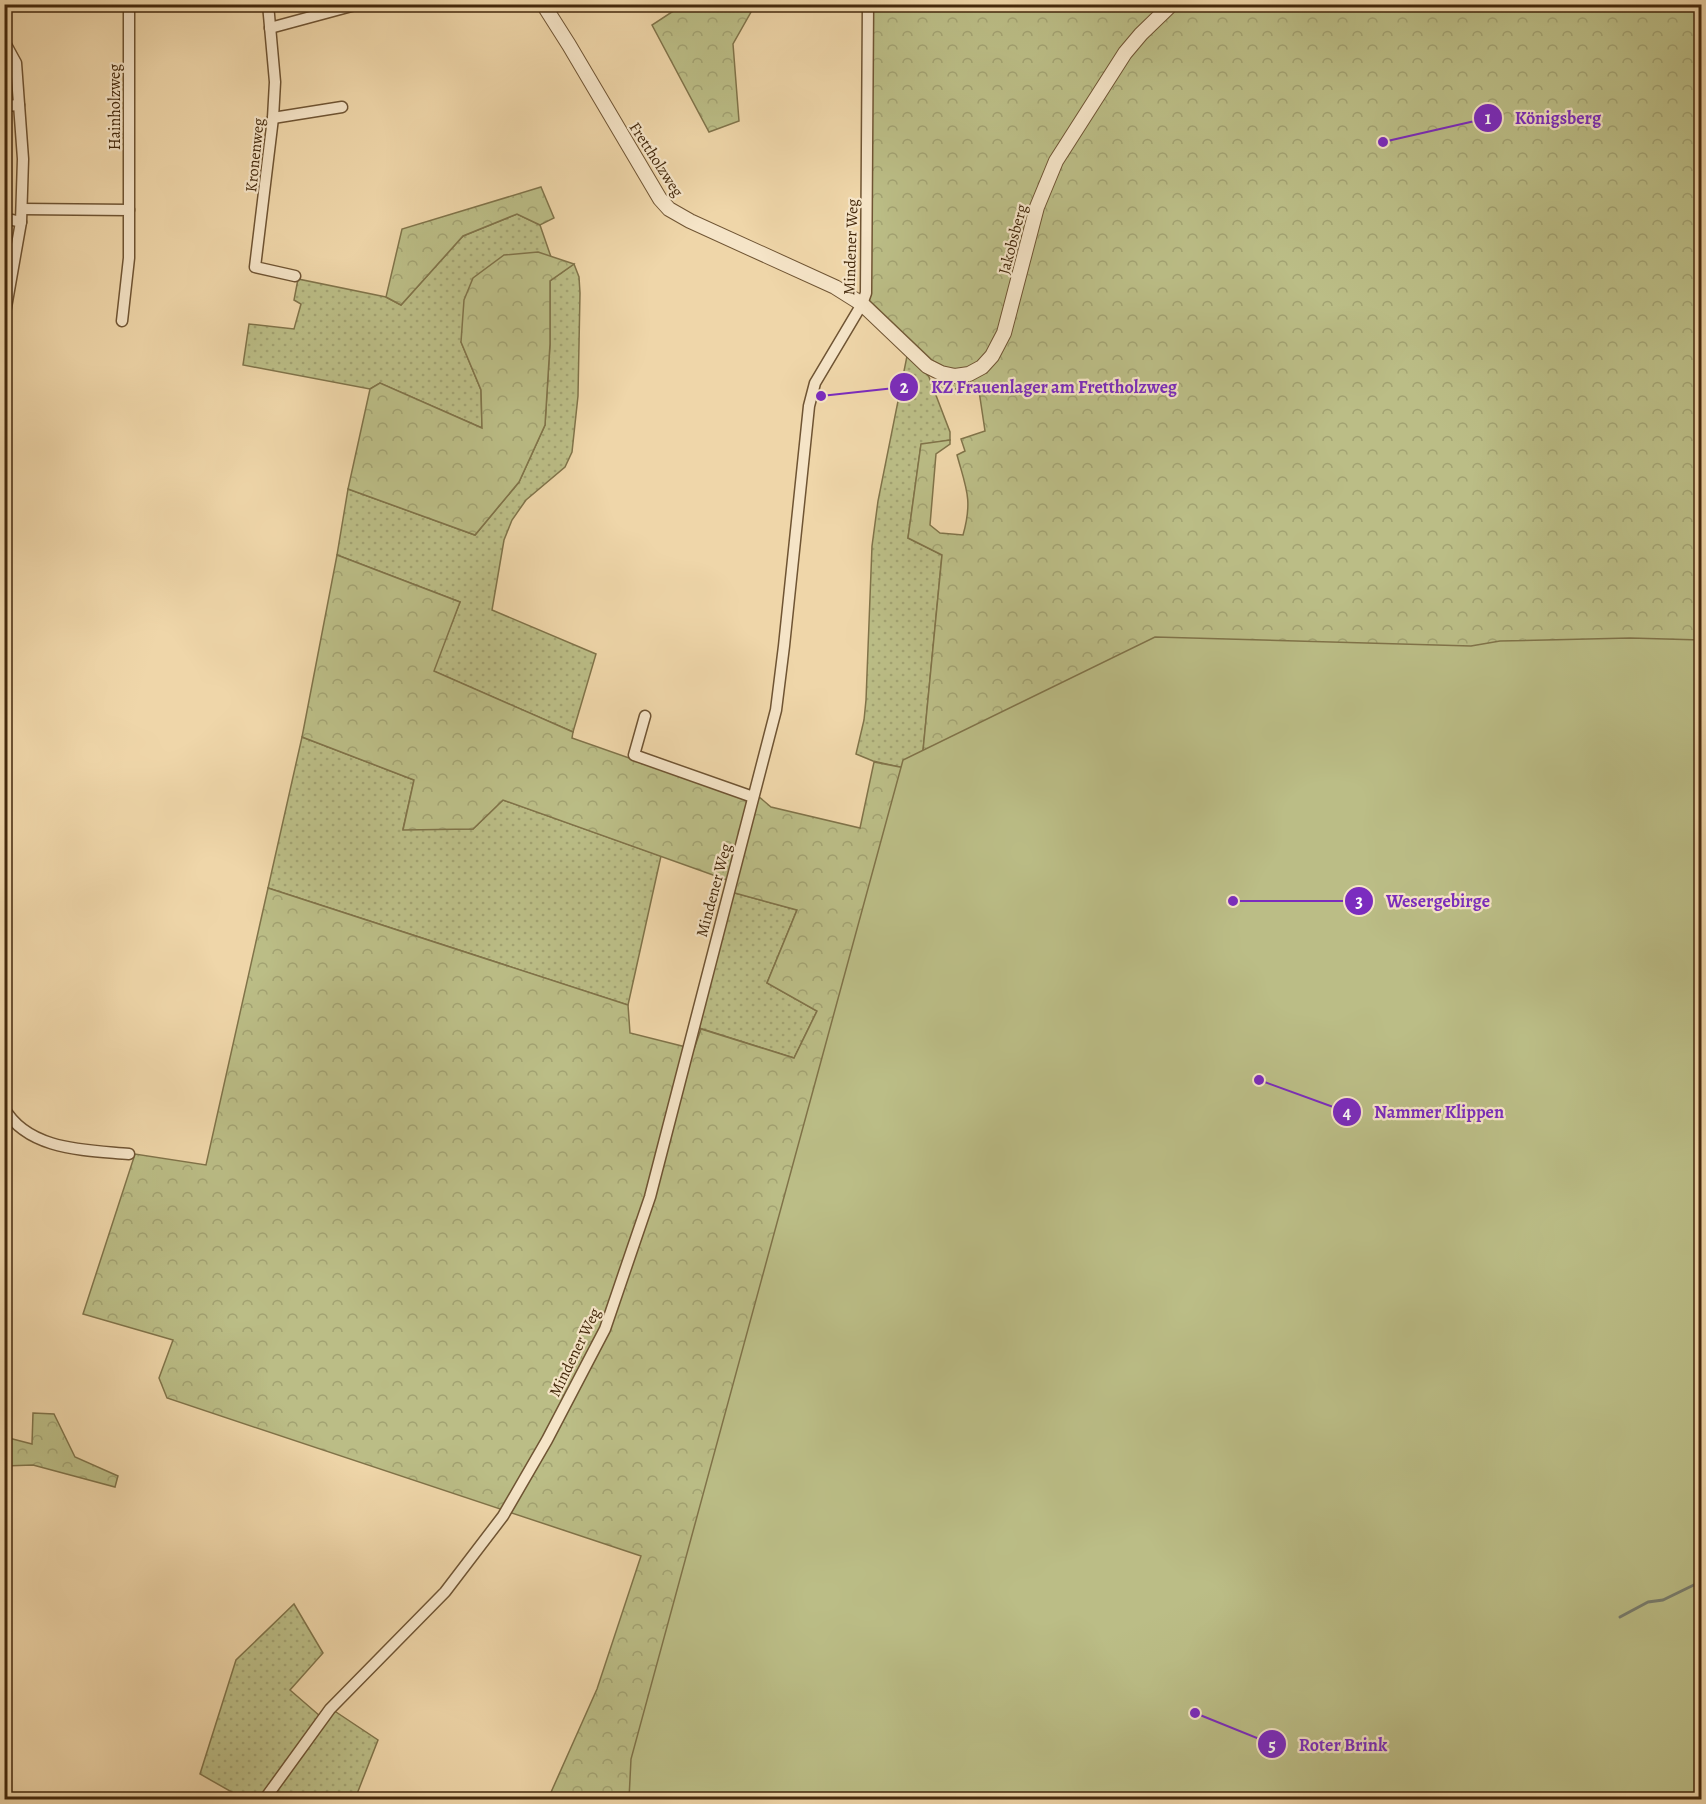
<svg xmlns="http://www.w3.org/2000/svg" width="1706" height="1804" font-family="Alegreya,serif">
<defs>
<pattern id="grass-dots" width="8" height="8" patternUnits="userSpaceOnUse" patternTransform="scale(1.5)"><rect width="8" height="8" fill="#bbbd86"/><path d="M2 2h.1M6 6h.1" fill="none" stroke="#a2a272" stroke-width="1.8" stroke-linecap="round"/></pattern>
<pattern id="forest-crowns" width="20" height="18" patternUnits="userSpaceOnUse" patternTransform="scale(1.5)"><rect width="20" height="18" fill="#bbbd86"/><path d="M2 6a3 3 0 1 1 6 0M12 15a3 3 0 1 1 6 0" fill="none" stroke="#a2a272"/></pattern>
</defs>
<rect width="100%" height="100%" fill="#efd6a9"/>
<filter id="stains"><feTurbulence type="fractalNoise" baseFrequency=".00333" numOctaves="4"/><feColorMatrix values="0 0 0 0 .2 0 0 0 0 .09 0 0 0 0 .02 0 0 0 .5 -.17"/></filter>
<radialGradient id="worn" r=".72"><stop offset=".6" stop-color="#630" stop-opacity="0"/><stop offset="1" stop-color="#630" stop-opacity=".3"/></radialGradient>
<g fill="url(#grass-dots)" stroke="#807349" stroke-width="1.5">
<path d="M517,214L540,225L551,257L461,342L481,390L482,428L380,383L370,389L243,365L249,324L294,329L301,304L294,300L298,279L386,297L401,305L463,236Z"/>
<path d="M574,264L579,277L580,293L578,396L572,452L565,467L526,500L512,520L504,540L492,610L596,654L573,732L433,671L460,602L337,555L348,489L475,535L519,482L545,425L550,344V281Z"/>
<path d="M907,356L924,369L929,377L950,432V440L921,445L908,538L942,555L921,772L873,761L856,754L864,720L866,700L872,546L878,501Z"/>
<path d="M302,737L414,780L403,829H473L503,800L661,856L628,1005L268,888Z"/>
<path d="M731,892L797,910L767,983L817,1011L794,1058L696,1027Z"/>
<path d="M294,1604L323,1653L290,1690L320,1716L260,1799H244L200,1774L236,1660Z"/>
<path d="M333,1710L378,1740L355,1799H290L275,1791Z"/>
</g>
<g fill="url(#forest-crowns)" stroke="#807349" stroke-width="1.5">
<path d="M684,4L755,5L733,44L739,121L709,132L652,25Z"/>
<path d="M872,5H1701V1799H548L597,1689L641,1556L167,1398L159,1378L173,1340L83,1314L135,1154L206,1165L268,888L628,1005L630,1033L694,1049L701,1029L794,1058L817,1011L767,983L797,910L731,892L758,796L771,807L860,828L874,762L921,771L942,555L908,538L921,444L950,440V444L936,454L930,525L940,533L963,535C973,500 966,488 957,455L965,451L961,439L985,431L979,391L946,388L943,393L939,384L941,365L933,361L869,300Z"/>
<path d="M541,187L554,218L540,225L517,214L463,236L401,305L386,297L402,229Z"/>
<path d="M538,252L574,264L550,281V344L545,425L519,482L475,535L348,489L370,389L380,383L482,428L481,390L461,342L464,300L473,278L504,255Z"/>
<path d="M337,555L460,602L434,671L573,732L572,738L749,800L727,880L503,800L473,829L403,830L414,780L302,737Z"/>
<path d="M33,1413L54,1414L75,1457L118,1476L115,1487L33,1465L5,1466V1437L32,1444Z"/>
</g>
<path fill="#bbbd86" stroke="#807349" stroke-width="1.5" d="M1155,637L1471,646L1500,641L1630,638L1701,640V1799H629L631,1759L903,760Z"/>
<g fill="none" stroke-linecap="round" stroke-linejoin="round">
<path stroke="#797e6f" stroke-width="3" d="M1620,1617L1648,1602L1663,1600L1702,1581"/>
<g stroke="#6f5433" stroke-width="13">
<g id="minor">
<path d="M268,4L275,82L273,118L255,267L295,276"/>
<path d="M270,28L359,4"/>
<path d="M4,41L16,63L23,159L21,222L5,313"/>
<path d="M4,106L19,105"/>
<path d="M273,118L342,107"/>
<path d="M22,209L129,210V258L122,321"/>
<path d="M129,210V4"/>
<path d="M4,218L21,222"/>
<path d="M645,716L634,755L753,797"/>
<path d="M4,1108C28,1151 87,1150 129,1154"/>
<path d="M264,1800L330,1709L445,1592L503,1516L547,1440L605,1329L650,1197L776,710L784,646L809,406L815,383L862,304L866,293L868,4"/>
</g>
</g>
<g stroke="#6f5433" stroke-width="16">
<path id="tertiary" d="M543,4L569,45L660,199L669,209L690,221L835,287L862,304L927,366L941,373L955,376L969,374L982,367L992,356L1004,333L1037,207L1056,161L1125,53L1141,34L1172,4"/>
</g>
<use href="#minor" stroke="#f5e4c7" stroke-width="10"/>
<use href="#tertiary" stroke="#f5e4c7" stroke-width="14"/>
</g>
<g text-anchor="middle" stroke-width="4.5" stroke-linejoin="round" paint-order="stroke">
<g font-size="16" fill="#44290c" stroke="#f5e4c7">
<text transform="translate(114 107) rotate(-90)" y="6">Hainholzweg</text>
<text transform="translate(254 155) rotate(-84)" y="6">Kronenweg</text>
<text transform="translate(657 159) rotate(57)" y="6">Frettholzweg</text>
<text transform="translate(1012 239) rotate(-75)" y="6">Jakobsberg</text>
<text transform="translate(850 247) rotate(-88)" y="6">Mindener Weg</text>
<text transform="translate(713 890) rotate(-75)" y="6">Mindener Weg</text>
<text transform="translate(574 1352) rotate(-64)" y="6">Mindener Weg</text>
</g>
</g>
<path fill="none" stroke="#7b2cbf" stroke-width="2" d="M1383 142L1488 118M821 396L904 387M1233 901L1359 901M1259 1080L1347 1112M1195 1713L1272 1744"/>
<g fill="#7b2cbf" stroke="#f5e4c7" stroke-width="2">
<circle cx="1383" cy="142" r="6"/>
<circle cx="821" cy="396" r="6"/>
<circle cx="1233" cy="901" r="6"/>
<circle cx="1259" cy="1080" r="6"/>
<circle cx="1195" cy="1713" r="6"/>
<circle cx="1488" cy="118" r="15"/>
<circle cx="904" cy="387" r="15"/>
<circle cx="1359" cy="901" r="15"/>
<circle cx="1347" cy="1112" r="15"/>
<circle cx="1272" cy="1744" r="15"/>
</g>
<g font-size="18" text-anchor="middle" font-weight="bold" fill="#fff">
<text x="1488" y="124">1</text>
<text x="904" y="393">2</text>
<text x="1359" y="907">3</text>
<text x="1347" y="1118">4</text>
<text x="1272" y="1751">5</text>
</g>
<g font-size="18" text-anchor="middle" font-weight="bold" fill="#7b2cbf" stroke="#f5e4c7" stroke-width="4.5" stroke-linejoin="round" paint-order="stroke">
<text x="1558" y="124">Königsberg</text>
<text x="1054" y="393">KZ Frauenlager am Frettholzweg</text>
<text x="1438" y="907">Wesergebirge</text>
<text x="1439" y="1118">Nammer Klippen</text>
<text x="1343" y="1751">Roter Brink</text>
</g>
<rect width="1706" height="1804" fill="none" stroke="#efd6a9" stroke-width="24"/>
<rect x="6" y="6" width="1694" height="1792" fill="none" stroke="#44290c" stroke-width="3"/>
<rect x="12" y="12" width="1682" height="1780" fill="none" stroke="#44290c" stroke-width="1.5"/>
<rect width="100%" height="100%" filter="url(#stains)"/>
<rect width="100%" height="100%" fill="url(#worn)"/>
</svg>
